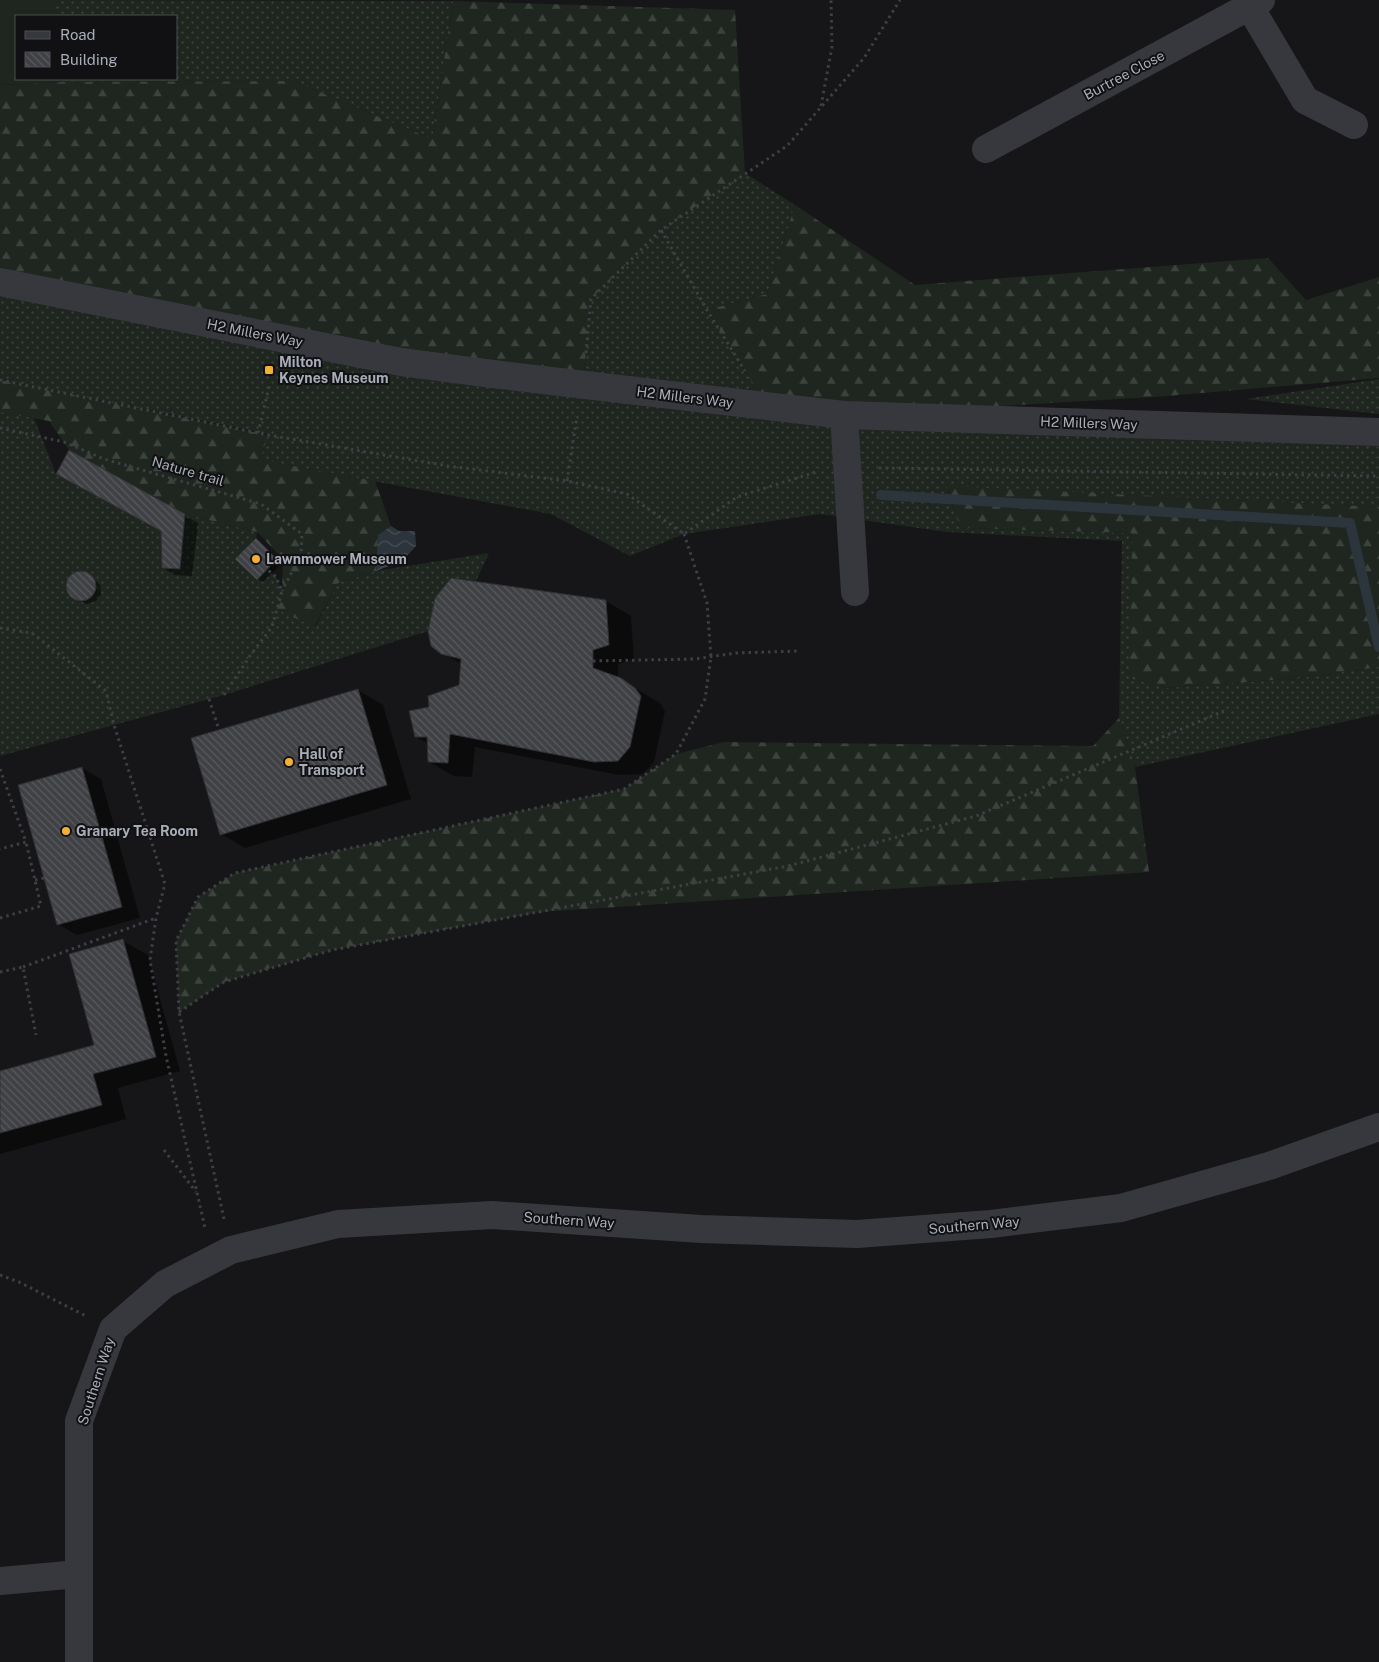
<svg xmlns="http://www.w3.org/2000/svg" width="1379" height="1662" viewBox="0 0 1379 1662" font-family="'Public Sans',sans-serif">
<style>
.grass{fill:url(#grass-dots)}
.forest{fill:url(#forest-firs)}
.park{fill:#1e261f}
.water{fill:url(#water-waves)}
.shadow{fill:#0007}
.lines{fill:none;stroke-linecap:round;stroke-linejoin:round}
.stream{stroke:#2c353c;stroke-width:10}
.building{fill:url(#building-back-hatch);stroke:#303034}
.path{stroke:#3d3f44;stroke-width:3;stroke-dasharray:2.5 4;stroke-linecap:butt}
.minor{stroke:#37383d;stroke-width:28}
.minor-bridge{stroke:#37383d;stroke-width:28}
.poi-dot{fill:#f2b134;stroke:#111113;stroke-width:2}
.labels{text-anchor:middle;stroke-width:4;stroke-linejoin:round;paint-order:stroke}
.street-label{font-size:14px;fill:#a8adb8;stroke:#111113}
.poi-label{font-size:14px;font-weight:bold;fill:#a8adb8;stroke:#111113;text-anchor:start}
</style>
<defs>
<pattern id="grass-dots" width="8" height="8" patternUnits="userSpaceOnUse" patternTransform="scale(1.25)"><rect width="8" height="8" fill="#1e261f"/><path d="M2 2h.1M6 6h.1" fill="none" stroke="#3c433d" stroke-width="1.8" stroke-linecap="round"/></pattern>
<pattern id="forest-firs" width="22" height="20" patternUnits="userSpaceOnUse" patternTransform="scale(1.25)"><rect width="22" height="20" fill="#1e261f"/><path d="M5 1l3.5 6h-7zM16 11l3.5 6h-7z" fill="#3c433d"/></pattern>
<pattern id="water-waves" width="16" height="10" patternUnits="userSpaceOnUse" patternTransform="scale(1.25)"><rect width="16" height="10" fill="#2c353c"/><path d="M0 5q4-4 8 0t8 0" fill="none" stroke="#485056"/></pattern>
<pattern id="building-back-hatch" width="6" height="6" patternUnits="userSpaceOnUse" patternTransform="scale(1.25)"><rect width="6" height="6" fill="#404145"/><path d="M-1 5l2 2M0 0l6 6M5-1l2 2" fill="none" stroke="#595a5e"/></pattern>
</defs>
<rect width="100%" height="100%" fill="#161618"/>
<!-- grass -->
<g class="grass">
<path d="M 54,0 L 453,1 L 432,139 L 293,81 L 63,82 L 63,79 L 176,79 L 176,16 L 56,16 Z"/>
<path d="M 745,173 L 795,205 L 767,294 L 707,310 L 767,406 L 1379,432 L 1379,507 L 947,487 L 960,528 L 1132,533 L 1131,678 L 1165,688 L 1300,678 L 1379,667 L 1379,714 L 1135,767 L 1119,718 L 1122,541 L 947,532 L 820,514 L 684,534 L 630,556 L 551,514 L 260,460 L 268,434 L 0,380 L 0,282 L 584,372 L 591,299 L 661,230 Z"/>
<path d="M 1379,379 L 1379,414 L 1246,399 Z"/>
<path d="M 0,411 L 34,418 L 56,474 L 161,531 L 162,568 L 180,569 L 185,514 L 257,532 L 256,538 L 236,560 L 257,580 L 268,570 L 276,577 L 282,591 L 315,627 L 338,583 L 376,571 L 489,553 L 476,581 L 451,578 L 435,598 L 428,631 L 224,695 L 0,756 Z"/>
</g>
<!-- forest -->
<g class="forest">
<path d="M 453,1 L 735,10 L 745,173 L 661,230 L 591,299 L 584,372 L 493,374 L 0,282 L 0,85 L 63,82 L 293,81 L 432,139 Z"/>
<path d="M 795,205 L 915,285 L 1268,258 L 1306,300 L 1379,277 L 1379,378 L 1155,397 L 844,415 L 767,406 L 707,310 L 767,294 Z"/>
<path d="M 0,380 L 268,435 L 260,460 L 375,481 L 391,526 L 378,535 L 376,571 L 338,583 L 314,627 L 276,609 L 282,591 L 283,559 L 257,532 L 185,514 L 69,450 L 49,421 L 0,412 Z"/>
<path d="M 947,486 L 1379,507 L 1379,667 L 1300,678 L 1165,688 L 1130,678 L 1132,533 L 960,528 Z"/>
<path d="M 1119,718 L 1135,767 L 1149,872 L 540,912 L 332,950 L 224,982 L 179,1012 L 176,941 L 198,897 L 235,873 L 624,789 L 676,754 L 724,742 L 1093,746 Z"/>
</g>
<!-- park -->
<path class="park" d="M 0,0 L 55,0 L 57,16 L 16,16 L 16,79 L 63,79 L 63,82 L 0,85 Z"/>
<!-- water -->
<path class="water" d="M 391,526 L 399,531 L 415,531 L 416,546 L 402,561 L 376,571 L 378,535 Z"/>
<!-- shadow -->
<g class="shadow">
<path d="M 70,452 L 198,523 L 192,576 L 175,575 L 163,568 L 162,531 Z"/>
<path d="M 256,540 L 262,543 L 282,563 L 263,582 L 258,579 Z"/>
<path d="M 79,573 L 94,579 L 100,585 L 101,594 L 96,601 L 87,604 L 79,601 L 69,594 L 67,585 L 68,581 L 75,574 Z"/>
<path d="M 606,601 L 631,616 L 634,659 L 618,664 L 618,678 L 660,703 L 665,711 L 654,762 L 643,774 L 619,775 L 475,747 L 472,777 L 454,776 L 429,762 L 429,744 L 416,737 L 431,708 L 460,686 L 462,664 L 442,653 Z"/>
<path d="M 358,690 L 383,705 L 411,799 L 245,848 L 221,834 Z"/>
<path d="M 82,768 L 101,779 L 140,918 L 77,935 L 58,924 Z"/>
<path d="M 123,941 L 148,955 L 180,1071 L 118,1088 L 126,1119 L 0,1154 L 0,1072 L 96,1046 Z"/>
</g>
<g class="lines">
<!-- stream -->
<path class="stream" d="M 881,495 L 1350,523 L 1379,647"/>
</g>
<!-- building -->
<g class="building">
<path d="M 69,450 L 185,514 L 180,569 L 162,568 L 161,531 L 56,474 Z"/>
<path d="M 256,538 L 277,559 L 257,580 L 235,559 Z"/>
<circle cx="81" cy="586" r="15"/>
<path d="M 451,578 L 606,600 L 609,645 L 593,650 L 593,668 L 621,678 L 635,688 L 641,696 L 630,747 L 618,761 L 594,762 L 450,734 L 448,763 L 428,762 L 427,737 L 415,737 L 409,711 L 429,707 L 428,696 L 459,685 L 461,659 L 441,654 L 431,646 L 428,631 L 435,598 Z"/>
<path d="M 358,689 L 387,785 L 220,835 L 191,738 Z"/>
<path d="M 82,767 L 122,907 L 57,925 L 18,785 Z"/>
<path d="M 123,939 L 156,1057 L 93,1074 L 102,1105 L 0,1133 L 0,1071 L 94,1045 L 69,954 Z"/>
</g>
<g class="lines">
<!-- path -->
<g class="path">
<path d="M 821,106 L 832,47 L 831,0"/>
<path d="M 661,230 L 707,310 L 745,371"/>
<path d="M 586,353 L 591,299 L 661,230 L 787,146 L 864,58 L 900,0"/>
<path d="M 0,380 L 268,435 L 448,466 L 567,481 L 627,494 L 684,534 L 737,497 L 816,472"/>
<path d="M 0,428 L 64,442 L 104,459 L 261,504 L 302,534 L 301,554 L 282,591"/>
<path d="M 258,433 L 270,383"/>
<path d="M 879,468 L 1379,476"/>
<path d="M 567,481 L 577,416"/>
<path d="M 0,628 L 32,633 L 106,691 L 114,725 L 165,884 L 156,918 L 150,960 L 166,1056 L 205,1228"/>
<path d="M 593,661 L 695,659 L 736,653 L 800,651"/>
<path d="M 224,695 L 252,653 L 272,627 L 282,591 L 276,577 L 268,570"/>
<path d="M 209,699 L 219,730"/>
<path d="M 0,769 L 26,842 L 0,849"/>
<path d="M 35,880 L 44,878"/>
<path d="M 0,918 L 41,906 L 26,842"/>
<path d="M 23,967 L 156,918"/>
<path d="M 0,972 L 23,967 L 36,1035"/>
<path d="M 179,1012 L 224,982 L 332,950 L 788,866 L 976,816 L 1224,711"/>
<path d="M 164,1150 L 196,1192"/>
<path d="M 224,1219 L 179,1012 L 176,941 L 198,897 L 235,873 L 624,789 L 676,754 L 705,699 L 711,657 L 707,603 L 684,534"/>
<path d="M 0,1275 L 19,1282 L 86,1316"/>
</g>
<!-- minor -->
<g class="minor">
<path d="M 1250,7 L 1305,100 L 1354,125"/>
<path d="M 986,149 L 1261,0"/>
<path d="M 0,282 L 401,362 L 493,374"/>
<path d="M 628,390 L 844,415 L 1379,432"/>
<path d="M 844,415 L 855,592"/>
<path d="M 0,1581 L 79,1574"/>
<path d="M 79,1662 L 79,1421 L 113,1329 L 165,1284 L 231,1250 L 338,1224 L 492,1215 L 701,1229 L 857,1234 L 991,1224 L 1121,1208 L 1269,1166 L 1379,1127"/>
</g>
<!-- minor-bridge -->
<path class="minor-bridge" d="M 493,374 L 628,390"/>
</g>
<!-- markers -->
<g class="poi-dot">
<rect x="264" y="365" width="10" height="10" rx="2.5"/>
<circle cx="256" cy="559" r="5"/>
<circle cx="289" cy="762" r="5"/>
<circle cx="66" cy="831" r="5"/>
</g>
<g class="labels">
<!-- street labels -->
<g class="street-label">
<text transform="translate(1124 75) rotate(-28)" y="5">Burtree Close</text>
<text transform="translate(255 333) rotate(11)" y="5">H2 Millers Way</text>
<text transform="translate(685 397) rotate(7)" y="5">H2 Millers Way</text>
<text transform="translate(1089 423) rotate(2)" y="5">H2 Millers Way</text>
<text transform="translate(188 471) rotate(16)" y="5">Nature trail</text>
<text transform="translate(569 1220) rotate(4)" y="5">Southern Way</text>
<text transform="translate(974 1225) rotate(-5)" y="5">Southern Way</text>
<text transform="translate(96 1381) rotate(-72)" y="5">Southern Way</text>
</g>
<!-- poi labels -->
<g class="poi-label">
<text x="279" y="367">Milton<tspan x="279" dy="16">Keynes Museum</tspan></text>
<text x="266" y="564">Lawnmower Museum</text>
<text x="299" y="759">Hall of<tspan x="299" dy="16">Transport</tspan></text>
<text x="76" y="836">Granary Tea Room</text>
</g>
</g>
<!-- legend -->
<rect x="15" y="15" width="162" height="65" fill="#111113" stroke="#4d4f55"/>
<rect x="25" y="31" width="25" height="8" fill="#37383d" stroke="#4d4f55"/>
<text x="60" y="40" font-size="15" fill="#a8adb8">Road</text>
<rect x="25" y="52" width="25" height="15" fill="url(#building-back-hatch)" stroke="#4d4f55"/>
<text x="60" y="65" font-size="15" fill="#a8adb8">Building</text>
</svg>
